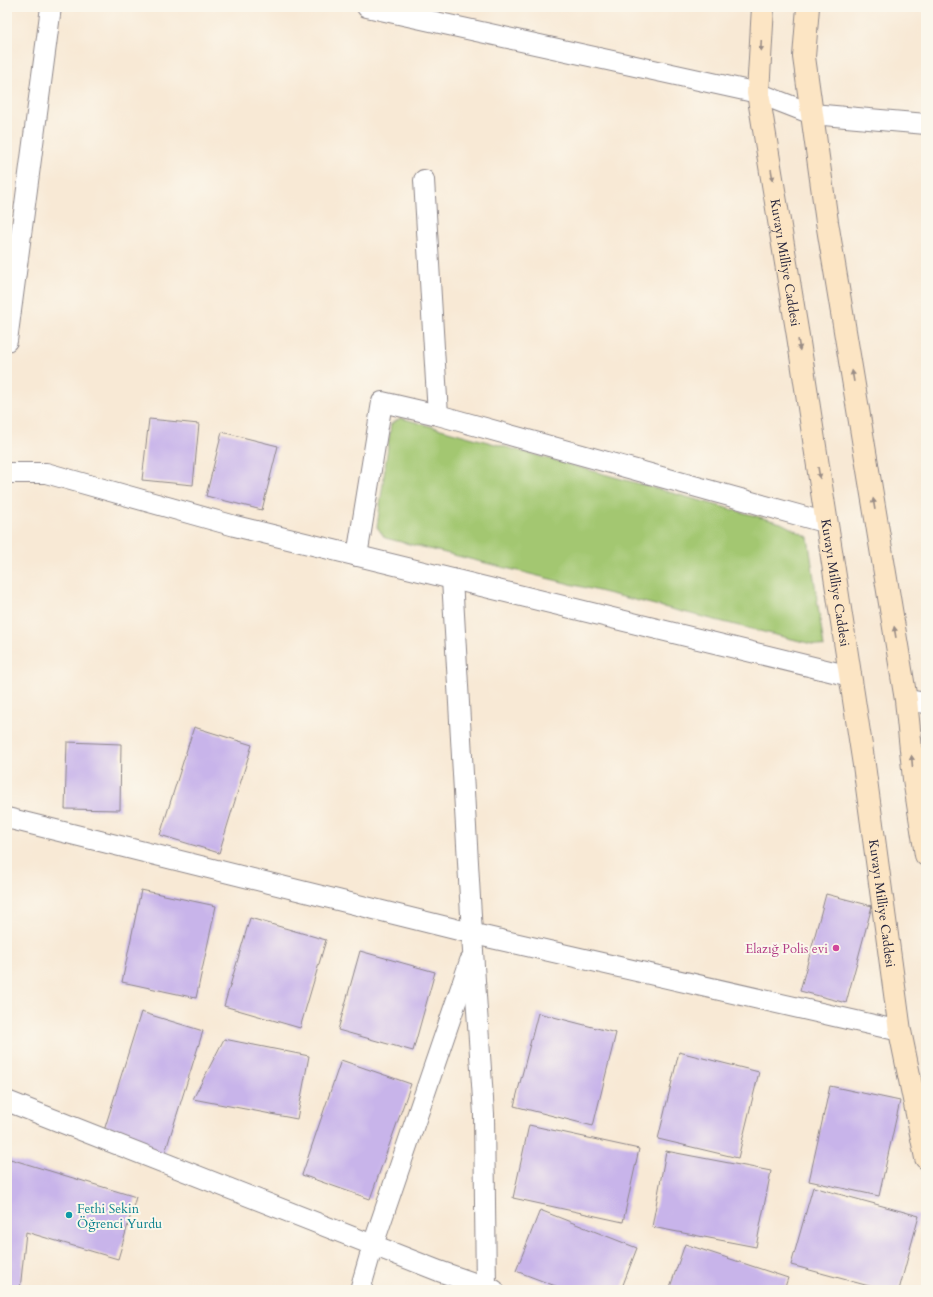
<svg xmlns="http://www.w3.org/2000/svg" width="933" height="1297" viewBox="0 0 933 1297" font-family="Cardo,serif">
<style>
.green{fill:#a3c771;stroke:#627456}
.building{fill:#c8b4ea}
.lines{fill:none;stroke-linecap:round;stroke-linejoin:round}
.minor-casing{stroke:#8d8688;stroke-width:22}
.secondary-casing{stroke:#8d8688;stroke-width:24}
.minor{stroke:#fff;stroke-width:20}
.secondary{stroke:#fce5c4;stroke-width:22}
.oneway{fill:#9a8d86}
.hotel-dot{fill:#d1479c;stroke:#fbf7ec;stroke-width:1.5}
.culture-dot{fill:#0f9aa8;stroke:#fbf7ec;stroke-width:1.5}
.labels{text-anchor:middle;stroke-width:4;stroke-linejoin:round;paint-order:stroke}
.street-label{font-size:13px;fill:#22223b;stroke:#fbf7ec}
.hotel-label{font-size:13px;fill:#b23c85;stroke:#fbf7ec;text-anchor:end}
.culture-label{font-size:13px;fill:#0d838f;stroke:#fbf7ec;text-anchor:start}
</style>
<rect width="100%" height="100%" fill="#fbf7ec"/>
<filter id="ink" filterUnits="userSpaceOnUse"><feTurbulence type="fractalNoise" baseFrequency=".025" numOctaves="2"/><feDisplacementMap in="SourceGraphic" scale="8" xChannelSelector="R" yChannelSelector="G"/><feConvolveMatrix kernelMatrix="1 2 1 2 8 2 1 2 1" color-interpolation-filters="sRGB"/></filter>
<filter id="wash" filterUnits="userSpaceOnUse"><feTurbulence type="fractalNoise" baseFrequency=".012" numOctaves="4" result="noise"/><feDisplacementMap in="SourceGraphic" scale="16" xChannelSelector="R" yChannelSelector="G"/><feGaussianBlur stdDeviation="0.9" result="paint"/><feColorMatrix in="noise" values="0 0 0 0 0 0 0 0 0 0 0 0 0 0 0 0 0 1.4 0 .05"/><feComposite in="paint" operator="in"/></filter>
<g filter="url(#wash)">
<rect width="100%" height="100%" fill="#f8e9d5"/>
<!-- green -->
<path class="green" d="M 401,418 L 781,523 L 808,537 L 824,647 L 385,538 L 377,527 L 391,424 Z"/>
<g id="blocks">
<!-- building -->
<g class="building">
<path d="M 149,419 L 199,424 L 193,485 L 142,480 Z"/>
<path d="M 222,432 L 278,446 L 262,510 L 206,496 Z"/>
<path d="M 194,727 L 252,745 L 219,853 L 160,835 Z"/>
<path d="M 67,742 L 121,744 L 120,810 L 65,809 Z"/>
<path d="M 141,890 L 216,906 L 196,998 L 122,982 Z"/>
<path d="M 826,894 L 872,906 L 846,1003 L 800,991 Z"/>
<path d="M 250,918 L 326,940 L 300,1028 L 224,1006 Z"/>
<path d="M 360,951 L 435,972 L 413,1051 L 338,1030 Z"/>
<path d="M 141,1012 L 203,1031 L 164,1156 L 102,1137 Z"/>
<path d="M 538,1013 L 616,1033 L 593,1126 L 514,1106 Z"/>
<path d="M 224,1039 L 309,1056 L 297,1119 L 193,1099 Z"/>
<path d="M 679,1052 L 759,1072 L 738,1158 L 658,1139 Z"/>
<path d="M 341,1060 L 411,1084 L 370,1199 L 302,1175 Z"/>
<path d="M 830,1086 L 900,1101 L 879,1196 L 809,1181 Z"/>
<path d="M 529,1125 L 639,1149 L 623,1222 L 513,1198 Z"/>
<path d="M 666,1151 L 771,1171 L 756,1247 L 652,1227 Z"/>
<path d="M 7,1158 L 136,1197 L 118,1259 L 26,1232 L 20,1290 L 7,1290 Z"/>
<path d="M 813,1187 L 919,1216 L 899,1290 L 884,1290 L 791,1265 Z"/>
<path d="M 540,1210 L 637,1248 L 621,1290 L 566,1290 L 516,1271 Z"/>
<path d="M 685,1244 L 788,1278 L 784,1290 L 669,1290 Z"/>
</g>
</g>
</g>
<g filter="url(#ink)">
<use href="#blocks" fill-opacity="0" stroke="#8d8688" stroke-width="1"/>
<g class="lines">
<defs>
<g id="minor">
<path d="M 367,7 L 758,93 L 812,114 L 926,124"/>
<path d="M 424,180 L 438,415"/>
<path d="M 7,341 L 51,7"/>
<path d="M 7,473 L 46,473 L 235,526 L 850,676"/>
<path d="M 357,556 L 382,402 L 438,415 L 827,523"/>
<path d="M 452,579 L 473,951 L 484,1114 L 486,1290"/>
<path d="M 906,700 L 926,703"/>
<path d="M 7,818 L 483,936 L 900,1031"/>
<path d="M 7,1101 L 439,1271 L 494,1290"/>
<path d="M 360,1290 L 373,1245 L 470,961"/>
</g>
<g id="secondary">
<path id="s1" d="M 763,7 L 758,93 L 798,336 L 864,765 L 900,1031 L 926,1158"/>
<path d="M 808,7 L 804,57 L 827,222 L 906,700 L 914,779 L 926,855"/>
</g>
</defs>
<!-- minor casing -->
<use href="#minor" class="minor-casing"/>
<!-- secondary casing -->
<use href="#secondary" class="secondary-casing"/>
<!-- minor -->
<use href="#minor" class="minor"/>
<!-- secondary -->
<use href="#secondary" class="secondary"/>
</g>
<!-- one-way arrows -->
<defs><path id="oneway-solid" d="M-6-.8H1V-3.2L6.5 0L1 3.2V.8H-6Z"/></defs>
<g class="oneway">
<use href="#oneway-solid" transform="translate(761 46) rotate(93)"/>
<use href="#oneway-solid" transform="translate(772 175) rotate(81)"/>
<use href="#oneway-solid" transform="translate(799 345) rotate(81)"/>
<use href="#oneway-solid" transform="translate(853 376) rotate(-99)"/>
<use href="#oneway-solid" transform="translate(819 473) rotate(81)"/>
<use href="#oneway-solid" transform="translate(874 504) rotate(-99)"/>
<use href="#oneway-solid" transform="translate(895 632) rotate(-99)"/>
<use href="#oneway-solid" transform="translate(912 761) rotate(-95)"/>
</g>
</g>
<!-- markers -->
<circle class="hotel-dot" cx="836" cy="948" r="4"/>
<circle class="culture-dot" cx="69" cy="1215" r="4"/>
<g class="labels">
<!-- street labels -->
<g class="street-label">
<text dy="5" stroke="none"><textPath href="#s1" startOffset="258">Kuvayı Milliye Caddesi</textPath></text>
<text dy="5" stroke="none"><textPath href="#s1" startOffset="582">Kuvayı Milliye Caddesi</textPath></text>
<text dy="5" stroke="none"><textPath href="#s1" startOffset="906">Kuvayı Milliye Caddesi</textPath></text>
</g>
<!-- hotel labels -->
<g class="hotel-label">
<text x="828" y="953">Elazığ Polis evi</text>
</g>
<!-- culture labels -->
<g class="culture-label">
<text x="77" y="1213">Fethi Sekin<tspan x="77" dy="15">Öğrenci Yurdu</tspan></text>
</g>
</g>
<!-- margin -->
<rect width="933" height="1297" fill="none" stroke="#fbf7ec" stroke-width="24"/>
</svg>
